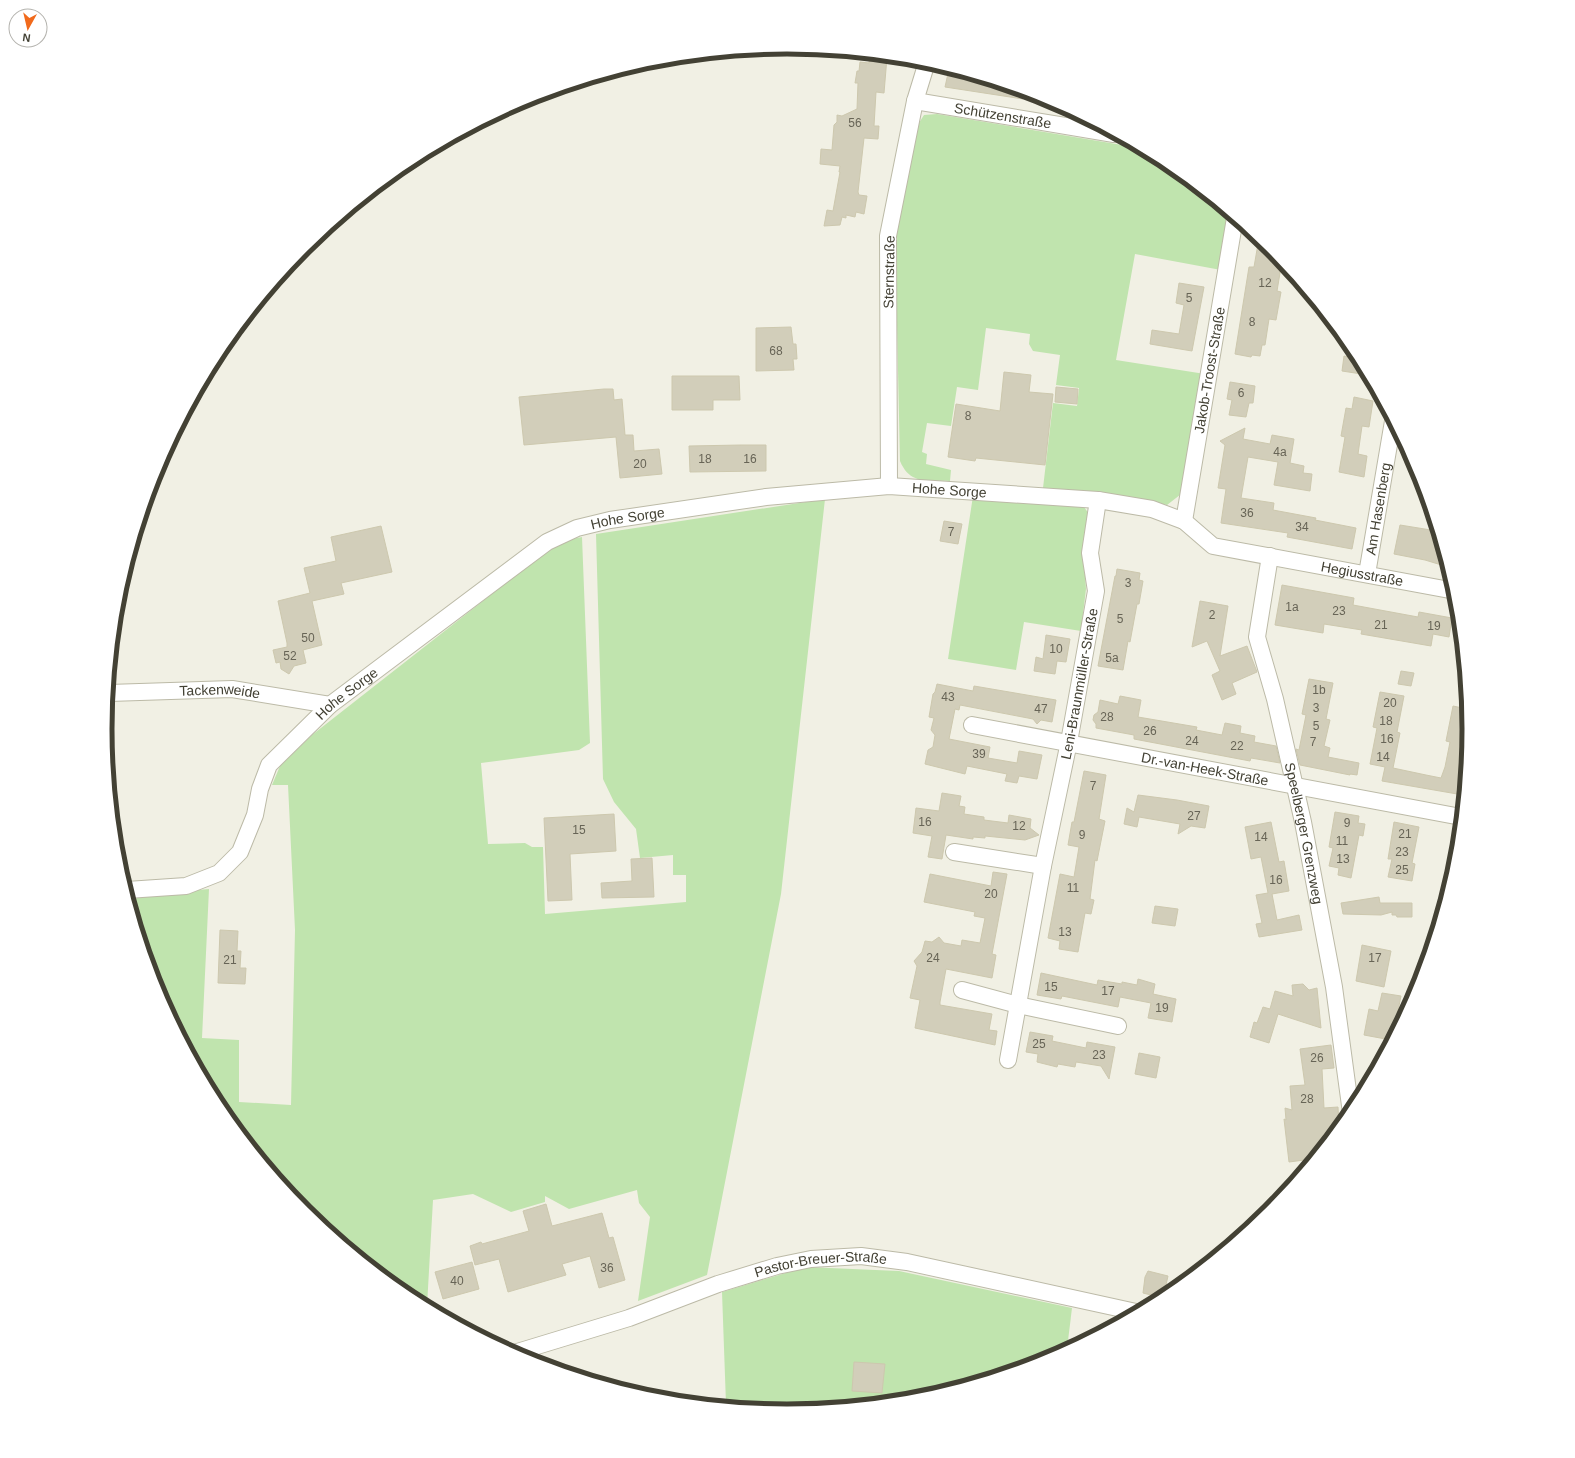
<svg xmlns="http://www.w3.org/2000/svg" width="1575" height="1458" viewBox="0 0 1575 1458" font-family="Arial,sans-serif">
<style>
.green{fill:#c0e4ae}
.building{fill:#d2ceba;stroke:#cdc8ae}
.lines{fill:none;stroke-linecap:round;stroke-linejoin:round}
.minor-casing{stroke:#bcbaa7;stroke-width:18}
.minor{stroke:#fff;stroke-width:16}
.labels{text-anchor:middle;stroke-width:3;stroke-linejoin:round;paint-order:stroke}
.number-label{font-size:12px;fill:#676456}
.street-label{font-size:14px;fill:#434134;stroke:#fff}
.rim{fill:none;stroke:#434134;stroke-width:5}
</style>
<rect width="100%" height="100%" fill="#f1f0e4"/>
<!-- green -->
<g class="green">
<path d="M 937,114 L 1140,148 L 1167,162 L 1230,214 L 1221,270 L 1135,254 L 1116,360 L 1205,374 L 1185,491 L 1167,505 L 1133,497 L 1043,488 L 1053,403 L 1077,406 L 1079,388 L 1056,385 L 1060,355 L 1033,351 L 1029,344 L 1030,334 L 986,328 L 978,390 L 957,387 L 951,426 L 927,423 L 922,452 L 927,454 L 926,464 L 951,470 L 950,481 C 927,480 910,485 900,461 L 895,234 L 917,126 L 924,115 Z"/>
<path d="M 973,496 L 1084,507 L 1089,514 L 1084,563 L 1086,589 L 1081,631 L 1024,622 L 1016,670 L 948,659 Z"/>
<path d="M 825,499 L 781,894 L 707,1275 L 638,1301 L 650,1217 L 639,1203 L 637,1190 L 569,1209 L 545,1196 L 545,1202 L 511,1212 L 473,1194 L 433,1200 L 427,1306 L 408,1296 L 305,1211 L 220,1108 L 157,990 L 129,896 L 209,889 L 202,1038 L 239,1040 L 239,1102 L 291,1105 L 295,930 L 288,785 L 272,785 L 280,766 L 312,735 L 539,557 L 567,540 L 582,537 L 590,743 L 579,750 L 481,763 L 488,844 L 525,843 L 532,847 L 543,847 L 545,914 L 686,902 L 686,875 L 673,875 L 673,855 L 640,858 L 636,829 L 614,802 L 603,779 L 596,534 Z"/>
<path d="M 806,1267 L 899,1271 L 1072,1308 L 1067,1349 L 1048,1359 L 920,1398 L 817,1408 L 726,1404 L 722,1292 Z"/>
</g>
<!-- building -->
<g class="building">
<path d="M 870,55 L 887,57 L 884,93 L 876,92 L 874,126 L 879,126 L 878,139 L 864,138 L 858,192 L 859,195 L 867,196 L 864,214 L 856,212 L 855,217 L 846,215 L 846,218 L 842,217 L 840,225 L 824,226 L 827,210 L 833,211 L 840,172 L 839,172 L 840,166 L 820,164 L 821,149 L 832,150 L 834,125 L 837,122 L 837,115 L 842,116 L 857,109 L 858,83 L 855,83 L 857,71 L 859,71 L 860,62 L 869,63 Z"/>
<path d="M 949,69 L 1025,92 L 1023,99 L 945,87 Z"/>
<path d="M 1259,238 L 1270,247 L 1282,261 L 1277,291 L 1281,292 L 1276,320 L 1269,319 L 1265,345 L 1262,345 L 1260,356 L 1252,355 L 1251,357 L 1235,354 L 1249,267 L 1254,267 Z"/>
<path d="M 1179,283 L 1204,287 L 1192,351 L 1150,344 L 1152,330 L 1179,334 L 1184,305 L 1176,303 Z"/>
<path d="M 791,327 L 793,344 L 796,344 L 797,359 L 793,359 L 794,370 L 756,371 L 756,328 Z"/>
<path d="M 1344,356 L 1359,359 L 1368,375 L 1342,371 Z"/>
<path d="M 1004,372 L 1031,375 L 1029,392 L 1053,394 L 1045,465 L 976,458 L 975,461 L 948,457 L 956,404 L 1000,411 Z"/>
<path d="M 672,376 L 739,376 L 740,400 L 713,400 L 713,410 L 672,410 Z"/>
<path d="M 1230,382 L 1255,386 L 1253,403 L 1249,403 L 1246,417 L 1229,415 L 1232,400 L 1227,399 Z"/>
<path d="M 1056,387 L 1078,389 L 1077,404 L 1055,402 Z"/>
<path d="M 604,389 L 613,389 L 614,400 L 622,399 L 625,435 L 633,435 L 634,451 L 659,449 L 662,474 L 620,478 L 616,437 L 524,445 L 519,397 Z"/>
<path d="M 1354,397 L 1373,401 L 1369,427 L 1362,426 L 1358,454 L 1367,456 L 1364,477 L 1339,472 L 1345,437 L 1341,436 L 1346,408 L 1352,409 Z"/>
<path d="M 1245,428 L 1243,439 L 1270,444 L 1272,435 L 1294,439 L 1290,463 L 1304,466 L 1303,473 L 1312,474 L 1310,491 L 1274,485 L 1278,462 L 1248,457 L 1241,498 L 1274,503 L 1273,510 L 1316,518 L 1315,520 L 1356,528 L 1352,549 L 1287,537 L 1288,533 L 1221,523 L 1226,489 L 1218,488 L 1225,445 L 1220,441 Z"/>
<path d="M 741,445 L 766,445 L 766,471 L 690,472 L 689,446 Z"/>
<path d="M 944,521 L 962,524 L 958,544 L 940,541 Z"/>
<path d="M 1400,525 L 1437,531 L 1448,567 L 1425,560 L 1394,554 Z"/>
<path d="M 381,526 L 392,572 L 341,583 L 344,594 L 312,601 L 322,645 L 303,650 L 306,663 L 294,666 L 289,674 L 281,669 L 280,662 L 276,663 L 273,650 L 287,647 L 287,643 L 278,601 L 310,593 L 304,568 L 336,561 L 331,537 Z"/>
<path d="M 1117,569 L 1140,573 L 1139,580 L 1143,581 L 1139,604 L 1137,604 L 1130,642 L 1128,641 L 1123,670 L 1098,666 L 1115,576 L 1116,576 Z"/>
<path d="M 1282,585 L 1354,598 L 1353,605 L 1418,617 L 1419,612 L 1452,618 L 1449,637 L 1433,634 L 1431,646 L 1361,634 L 1362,630 L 1324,624 L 1323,633 L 1275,625 Z"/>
<path d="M 1200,601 L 1228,606 L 1220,656 L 1247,646 L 1257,672 L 1232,683 L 1236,694 L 1222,700 L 1212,675 L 1220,671 L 1207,641 L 1192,647 Z"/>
<path d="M 1046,635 L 1070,639 L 1066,662 L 1057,661 L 1055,674 L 1034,671 L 1036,657 L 1043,659 Z"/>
<path d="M 1401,671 L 1414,673 L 1411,686 L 1398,684 Z"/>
<path d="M 1309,679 L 1333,683 L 1326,719 L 1330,720 L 1324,746 L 1330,748 L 1328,757 L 1359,763 L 1357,775 L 1350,774 L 1350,775 L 1300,765 L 1296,749 L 1299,750 L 1306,715 L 1302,714 Z"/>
<path d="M 937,684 L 973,691 L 974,686 L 1056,700 L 1052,722 L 1041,720 L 1037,724 L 1033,719 L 960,705 L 959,710 L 955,709 L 949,739 L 990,747 L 988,758 L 1017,763 L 1019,751 L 1042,755 L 1037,779 L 1019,776 L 1017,783 L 1005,781 L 1007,774 L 967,766 L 965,774 L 925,764 L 928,750 L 933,747 L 935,735 L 931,730 L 934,718 L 929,717 L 933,694 L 935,692 Z"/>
<path d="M 1380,692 L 1404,696 L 1397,732 L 1400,733 L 1393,768 L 1426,775 L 1441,778 L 1445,767 L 1450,742 L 1446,741 L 1453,706 L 1467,709 L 1470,729 L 1463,795 L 1382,781 L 1385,767 L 1370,764 L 1377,728 L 1373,727 Z"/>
<path d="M 1120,696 L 1141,700 L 1138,717 L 1197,727 L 1196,730 L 1222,735 L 1225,723 L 1241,726 L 1240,733 L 1255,736 L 1254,742 L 1276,746 L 1280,763 L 1251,758 L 1250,761 L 1134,739 L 1134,735 L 1096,728 L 1096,724 L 1093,720 L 1094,715 L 1098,712 L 1100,700 L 1118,704 Z"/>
<path d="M 1084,771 L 1106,775 L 1099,819 L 1105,821 L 1097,861 L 1095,860 L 1090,899 L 1094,900 L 1091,914 L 1085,913 L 1078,952 L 1059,949 L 1060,941 L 1048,938 L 1060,874 L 1074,877 L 1079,847 L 1068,845 L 1072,822 L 1074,822 Z"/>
<path d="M 942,793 L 961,796 L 959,806 L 965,807 L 964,814 L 984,817 L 984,820 L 1008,823 L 1009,815 L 1031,819 L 1030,828 L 1039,835 L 1025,840 L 985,836 L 985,838 L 973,837 L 973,839 L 946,835 L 942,859 L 928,857 L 932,836 L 913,833 L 916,808 L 939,811 Z"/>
<path d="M 1138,795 L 1177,800 L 1209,806 L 1205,828 L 1191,826 L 1178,834 L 1180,824 L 1139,817 L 1137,827 L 1124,824 L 1127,808 L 1134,812 Z"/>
<path d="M 1335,812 L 1359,816 L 1358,823 L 1365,824 L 1363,836 L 1359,835 L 1351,878 L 1338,875 L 1339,868 L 1329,866 L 1333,848 L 1329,847 Z"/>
<path d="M 614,814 L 616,851 L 570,854 L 572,900 L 548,901 L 544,818 Z"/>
<path d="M 1271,822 L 1279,862 L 1284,861 L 1289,891 L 1272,894 L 1277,920 L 1299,915 L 1302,930 L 1259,937 L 1256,924 L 1262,923 L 1256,895 L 1268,893 L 1261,857 L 1251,859 L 1245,827 Z"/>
<path d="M 1394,822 L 1419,827 L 1412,863 L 1415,864 L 1412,881 L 1388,877 L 1392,859 L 1388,859 Z"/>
<path d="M 652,858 L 654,897 L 602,898 L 601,883 L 632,881 L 631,859 Z"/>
<path d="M 993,872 L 1007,874 L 992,954 L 996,955 L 992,978 L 946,969 L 940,1002 L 940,1005 L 992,1014 L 989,1030 L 997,1031 L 995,1045 L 915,1028 L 920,1000 L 910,998 L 917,966 L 914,961 L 922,952 L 925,941 L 932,942 L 939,937 L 944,943 L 961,946 L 962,940 L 980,943 L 985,918 L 974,916 L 975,912 L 924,902 L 930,874 L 991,886 Z"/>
<path d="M 1379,897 L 1380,903 L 1412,903 L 1412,917 L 1397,917 L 1396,915 L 1392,915 L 1392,912 L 1381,915 L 1343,914 L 1341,903 Z"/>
<path d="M 1155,906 L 1178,909 L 1175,926 L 1152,923 Z"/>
<path d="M 220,930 L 238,931 L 237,951 L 241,951 L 240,968 L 246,968 L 245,984 L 218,983 Z"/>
<path d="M 1362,945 L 1391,951 L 1384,987 L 1356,981 Z"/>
<path d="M 1041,973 L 1097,985 L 1098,980 L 1122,984 L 1122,982 L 1137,985 L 1138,979 L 1155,984 L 1153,994 L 1176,999 L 1172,1022 L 1148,1018 L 1151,1003 L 1120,997 L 1118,1007 L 1062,996 L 1061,999 L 1037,995 Z"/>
<path d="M 1303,984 L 1309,990 L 1317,988 L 1321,1028 L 1278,1014 L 1269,1043 L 1250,1037 L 1254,1022 L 1257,1023 L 1263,1007 L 1270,1009 L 1275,991 L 1293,996 L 1292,985 Z"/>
<path d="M 1382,993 L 1401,996 L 1393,1035 L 1391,1040 L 1364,1035 L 1369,1009 L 1378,1011 Z"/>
<path d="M 1030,1032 L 1053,1036 L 1052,1041 L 1086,1048 L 1087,1042 L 1115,1047 L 1109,1079 L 1101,1066 L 1076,1062 L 1075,1067 L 1058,1064 L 1057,1067 L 1037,1062 L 1038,1054 L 1026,1052 Z"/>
<path d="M 1331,1045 L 1334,1068 L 1322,1069 L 1324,1108 L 1338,1107 L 1339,1127 L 1312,1159 L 1289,1162 L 1284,1119 L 1286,1120 L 1285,1108 L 1292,1110 L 1290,1086 L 1305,1085 L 1300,1049 Z"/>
<path d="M 1139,1053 L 1160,1057 L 1156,1078 L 1135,1074 Z"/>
<path d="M 546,1204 L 552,1226 L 602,1213 L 609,1238 L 613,1237 L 625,1280 L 599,1288 L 590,1256 L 562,1264 L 566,1275 L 508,1292 L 499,1259 L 475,1265 L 470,1246 L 481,1242 L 482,1244 L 529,1231 L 523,1211 Z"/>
<path d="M 472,1262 L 479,1289 L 443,1299 L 435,1272 Z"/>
<path d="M 1148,1271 L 1168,1276 L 1163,1298 L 1143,1293 L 1145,1277 Z"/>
<path d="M 854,1362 L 885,1364 L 882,1393 L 852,1391 Z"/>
</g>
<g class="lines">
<defs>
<g id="minor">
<path id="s1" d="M 915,101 L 1114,134"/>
<path d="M 889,486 L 888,236 L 915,101 L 927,62"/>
<path id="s2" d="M 1184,521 L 1235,218"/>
<path id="s3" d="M 1270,556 L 1257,637 L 1275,699 L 1303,822 L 1334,987 L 1351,1113"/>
<path id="s4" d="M 1367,574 L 1393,421"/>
<path id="s5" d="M 109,693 L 232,689 L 330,705"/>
<path id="s6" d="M 972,725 L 1461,817"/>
<path d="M 954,852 L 1043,866"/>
<path id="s7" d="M 127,890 L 186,886 L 219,873 L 240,852 L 255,815 L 260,789 L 269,765 L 330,705 L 547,542 L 577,528 L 610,520 L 766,497 L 889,486 L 1098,500 L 1152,509 L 1184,521 L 1213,546 L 1455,591"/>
<path d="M 962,990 L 1018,1005 L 1118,1026"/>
<path id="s8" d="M 1008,1060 L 1043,866 L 1069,742 L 1096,591 L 1090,553 L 1098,500"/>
<path id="s9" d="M 514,1353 L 629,1318 L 718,1284 L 777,1266 L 811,1259 L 861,1256 L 907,1262 L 1136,1312"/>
</g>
</defs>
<!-- minor casing -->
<use href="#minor" class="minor-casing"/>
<!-- minor -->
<use href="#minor" class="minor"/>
</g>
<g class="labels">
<!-- number labels -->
<g class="number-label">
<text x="855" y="127">56</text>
<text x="1265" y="287">12</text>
<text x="1189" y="302">5</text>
<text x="1252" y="326">8</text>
<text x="776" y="355">68</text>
<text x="1241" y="397">6</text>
<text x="968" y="420">8</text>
<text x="1280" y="456">4a</text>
<text x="705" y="463">18</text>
<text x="750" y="463">16</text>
<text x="640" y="468">20</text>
<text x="1247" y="517">36</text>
<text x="1302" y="531">34</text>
<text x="951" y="536">7</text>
<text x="1128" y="587">3</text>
<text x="1292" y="611">1a</text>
<text x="1339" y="615">23</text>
<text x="1212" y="619">2</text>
<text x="1120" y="623">5</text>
<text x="1381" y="629">21</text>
<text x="1434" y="630">19</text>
<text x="308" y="642">50</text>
<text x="1056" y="653">10</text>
<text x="290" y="660">52</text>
<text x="1112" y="662">5a</text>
<text x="1319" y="694">1b</text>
<text x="948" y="701">43</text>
<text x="1390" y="707">20</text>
<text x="1316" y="712">3</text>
<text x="1041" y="713">47</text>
<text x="1107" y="721">28</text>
<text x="1386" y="725">18</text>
<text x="1316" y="730">5</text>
<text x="1150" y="735">26</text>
<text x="1387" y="743">16</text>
<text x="1192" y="745">24</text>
<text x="1313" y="746">7</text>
<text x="1237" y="750">22</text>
<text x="979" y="758">39</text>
<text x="1383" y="761">14</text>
<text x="1093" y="790">7</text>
<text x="1194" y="820">27</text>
<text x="925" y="826">16</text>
<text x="1347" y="827">9</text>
<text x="1019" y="830">12</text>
<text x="579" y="834">15</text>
<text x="1405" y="838">21</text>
<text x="1082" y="839">9</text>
<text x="1261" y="841">14</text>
<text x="1342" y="845">11</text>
<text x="1402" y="856">23</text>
<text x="1343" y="863">13</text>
<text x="1402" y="874">25</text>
<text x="1276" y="884">16</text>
<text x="1073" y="892">11</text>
<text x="991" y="898">20</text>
<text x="1065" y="936">13</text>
<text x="933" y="962">24</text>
<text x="1375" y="962">17</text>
<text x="230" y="964">21</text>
<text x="1051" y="991">15</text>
<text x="1108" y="995">17</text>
<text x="1162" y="1012">19</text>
<text x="1039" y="1048">25</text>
<text x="1099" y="1059">23</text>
<text x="1317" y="1062">26</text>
<text x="1307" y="1103">28</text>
<text x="607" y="1272">36</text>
<text x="457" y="1285">40</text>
</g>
<!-- street labels -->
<g class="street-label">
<text dy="5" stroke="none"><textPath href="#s1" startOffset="89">Schützenstraße</textPath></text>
<text transform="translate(889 272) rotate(-89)" y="5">Sternstraße</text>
<text dy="5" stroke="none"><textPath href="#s2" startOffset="153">Jakob-Troost-Straße</textPath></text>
<text dy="5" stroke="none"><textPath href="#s7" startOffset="982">Hohe Sorge</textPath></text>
<text dy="5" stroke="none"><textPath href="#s4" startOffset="66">Am Hasenberg</textPath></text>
<text dy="5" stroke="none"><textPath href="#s7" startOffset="658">Hohe Sorge</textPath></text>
<text dy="5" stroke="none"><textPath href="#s7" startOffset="1410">Hegiusstraße</textPath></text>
<text dy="5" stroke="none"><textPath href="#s8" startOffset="383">Leni-Braunmüller-Straße</textPath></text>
<text dy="5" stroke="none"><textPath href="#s5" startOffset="111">Tackenweide</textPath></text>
<text dy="5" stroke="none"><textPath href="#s7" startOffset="322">Hohe Sorge</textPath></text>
<text dy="5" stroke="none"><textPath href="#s6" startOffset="237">Dr.-van-Heek-Straße</textPath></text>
<text dy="5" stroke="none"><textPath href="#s3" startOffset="284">Speelberger Grenzweg</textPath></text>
<text dy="5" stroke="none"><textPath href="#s9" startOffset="321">Pastor-Breuer-Straße</textPath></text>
</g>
</g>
<!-- crop -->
<path d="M0 0H1575V1458H0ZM112 729a675 675 0 1 1 1350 0a675 675 0 1 1-1350 0Z" fill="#fff" fill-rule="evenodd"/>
<path class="rim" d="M112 729a675 675 0 1 1 1350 0a675 675 0 1 1-1350 0Z"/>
<!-- north arrow -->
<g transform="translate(28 28) rotate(188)"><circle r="19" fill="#ffffff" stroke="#b4b3ae"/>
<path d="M0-3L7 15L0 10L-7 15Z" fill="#f16a1c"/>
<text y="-6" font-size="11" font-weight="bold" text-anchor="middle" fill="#434134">N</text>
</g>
</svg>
